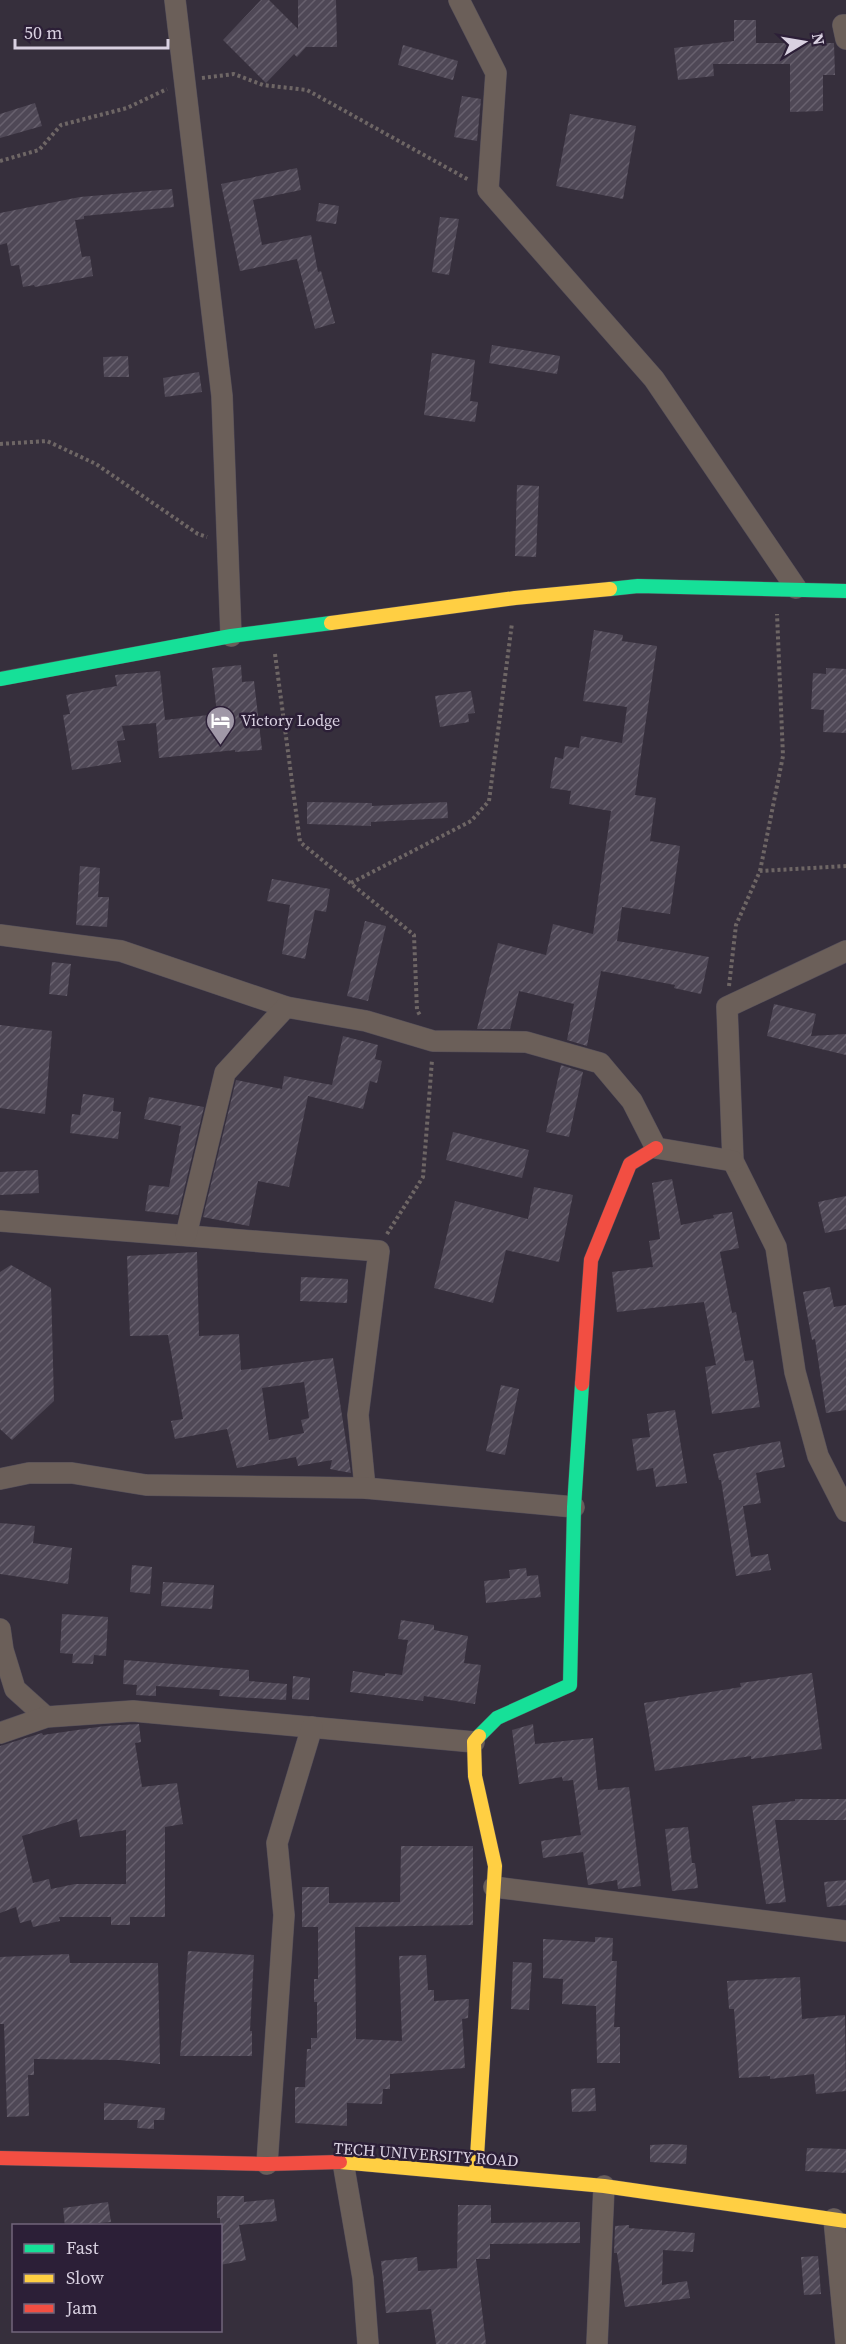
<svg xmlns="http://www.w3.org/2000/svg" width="846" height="2344" viewBox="0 0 846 2344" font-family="'Source Serif 4',serif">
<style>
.building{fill:url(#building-hatch);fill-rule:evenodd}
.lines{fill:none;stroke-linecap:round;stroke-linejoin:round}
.street-casing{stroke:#534d59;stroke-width:22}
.fast-casing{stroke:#534d59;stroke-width:15}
.slow-casing{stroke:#534d59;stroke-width:15}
.jam-casing{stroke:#534d59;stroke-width:15}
.path{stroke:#6e6665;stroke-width:4;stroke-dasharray:3 3;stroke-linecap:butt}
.street{stroke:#6b5f59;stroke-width:21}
.fast{stroke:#16e098;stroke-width:14}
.slow{stroke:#ffcf43;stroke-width:14}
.jam{stroke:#f24e42;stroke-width:14}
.labels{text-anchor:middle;stroke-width:5;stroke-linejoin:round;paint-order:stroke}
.poi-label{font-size:16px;fill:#d9d1e1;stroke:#2c1f37;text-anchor:start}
.street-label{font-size:16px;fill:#d9d1e1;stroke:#2c1f37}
</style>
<defs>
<pattern id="building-hatch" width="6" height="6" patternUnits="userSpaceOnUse" patternTransform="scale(1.5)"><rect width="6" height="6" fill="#4f4856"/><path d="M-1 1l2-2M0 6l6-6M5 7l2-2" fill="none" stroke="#68616e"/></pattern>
</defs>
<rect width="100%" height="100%" fill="#362f3c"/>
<!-- building -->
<g class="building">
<path d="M 261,0 L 269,0 L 298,29 L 298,0 L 336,0 L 337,47 L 306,47 L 297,57 L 294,54 L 266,83 L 223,40 Z"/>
<path d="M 734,20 L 756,20 L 756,43 L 834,43 L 835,75 L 823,75 L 823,111 L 790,112 L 790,64 L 713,64 L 714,76 L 678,80 L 674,48 L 734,41 Z"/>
<path d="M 403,45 L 458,61 L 453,80 L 398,65 Z"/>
<path d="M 462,96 L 481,99 L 477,141 L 454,137 Z"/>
<path d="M 35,103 L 42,126 L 0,138 L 0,114 Z"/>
<path d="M 570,114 L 636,126 L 623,199 L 556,186 Z"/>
<path d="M 297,168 L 301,190 L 253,200 L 262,245 L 311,235 L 318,272 L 321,271 L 335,323 L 315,329 L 297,259 L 240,271 L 221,184 Z"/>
<path d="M 172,189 L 174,207 L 84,216 L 84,219 L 75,220 L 82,257 L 90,256 L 93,276 L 35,287 L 34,285 L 23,287 L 19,265 L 11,266 L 7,243 L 0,245 L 0,213 L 80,197 Z"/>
<path d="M 319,203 L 339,206 L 336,224 L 316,221 Z"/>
<path d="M 440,217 L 459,219 L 449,275 L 432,272 Z"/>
<path d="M 492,345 L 560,356 L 557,374 L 489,363 Z"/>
<path d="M 432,353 L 475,360 L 470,401 L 478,402 L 475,422 L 424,415 Z"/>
<path d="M 128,356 L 129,377 L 104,377 L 103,357 Z"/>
<path d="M 199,372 L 202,392 L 165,397 L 163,378 Z"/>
<path d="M 517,485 L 539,486 L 536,557 L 515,556 Z"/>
<path d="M 594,630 L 623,635 L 622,641 L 657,646 L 635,795 L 656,798 L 650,841 L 680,846 L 670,914 L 622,907 L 617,941 L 709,957 L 701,994 L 674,988 L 675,985 L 601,971 L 587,1046 L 567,1040 L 574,1004 L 519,991 L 510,1029 L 477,1029 L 498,943 L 546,955 L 553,924 L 593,934 L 611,811 L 569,804 L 571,791 L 550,788 L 555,757 L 563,759 L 565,746 L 579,748 L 581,736 L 622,743 L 627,707 L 583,701 Z"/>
<path d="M 241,665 L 242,682 L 254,681 L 262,750 L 235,752 L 235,750 L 159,758 L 156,723 L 122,726 L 125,740 L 117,741 L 121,762 L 72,770 L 63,715 L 70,714 L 66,695 L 117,686 L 115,675 L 160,671 L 165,720 L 217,714 L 212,668 Z"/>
<path d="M 826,668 L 846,669 L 846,733 L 823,732 L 824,710 L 811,709 L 813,673 L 826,674 Z"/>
<path d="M 471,691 L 475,713 L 468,714 L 469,722 L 440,727 L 435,696 Z"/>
<path d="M 307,802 L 372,803 L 372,806 L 447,802 L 448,818 L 371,822 L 371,826 L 307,824 Z"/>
<path d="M 80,866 L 100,868 L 98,897 L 109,897 L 107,927 L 76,925 Z"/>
<path d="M 272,879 L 330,889 L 326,912 L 315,910 L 305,959 L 282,954 L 290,905 L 267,901 Z"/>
<path d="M 365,921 L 386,926 L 368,1001 L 347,996 Z"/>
<path d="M 52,962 L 71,964 L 67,996 L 49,994 Z"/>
<path d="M 774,1004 L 816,1014 L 811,1036 L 846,1034 L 846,1055 L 767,1036 Z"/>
<path d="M 0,1025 L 52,1031 L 45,1114 L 0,1108 Z"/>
<path d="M 343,1036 L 378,1045 L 375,1059 L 382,1061 L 377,1083 L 370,1081 L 363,1109 L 308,1096 L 289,1187 L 258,1181 L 249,1226 L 203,1217 L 236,1080 L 282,1089 L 284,1076 L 332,1085 Z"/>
<path d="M 561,1065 L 583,1072 L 569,1137 L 546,1132 Z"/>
<path d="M 83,1094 L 114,1098 L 113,1111 L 121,1112 L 118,1139 L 70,1133 L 72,1114 L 80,1115 Z"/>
<path d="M 149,1097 L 204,1107 L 178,1215 L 145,1211 L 149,1185 L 169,1187 L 181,1126 L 144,1119 Z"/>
<path d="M 453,1132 L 529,1150 L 522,1178 L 446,1160 Z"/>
<path d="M 38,1170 L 39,1193 L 0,1195 L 0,1172 Z"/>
<path d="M 672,1179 L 681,1225 L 714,1218 L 713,1215 L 732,1212 L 739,1248 L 720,1252 L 732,1313 L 736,1312 L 745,1361 L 753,1360 L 760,1407 L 712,1414 L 705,1367 L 716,1365 L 704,1302 L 617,1312 L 612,1272 L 653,1267 L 649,1241 L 660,1239 L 652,1183 Z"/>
<path d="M 534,1187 L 573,1195 L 559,1262 L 506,1250 L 493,1303 L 434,1288 L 455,1201 L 528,1219 Z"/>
<path d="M 846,1196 L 846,1229 L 825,1233 L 818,1202 Z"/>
<path d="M 197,1252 L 199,1336 L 239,1334 L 241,1370 L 333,1358 L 351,1473 L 330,1469 L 332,1460 L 298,1466 L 296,1457 L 237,1468 L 227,1429 L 175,1439 L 171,1421 L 183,1419 L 168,1335 L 130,1336 L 127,1256 ZM 304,1382 L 309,1418 L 301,1420 L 304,1433 L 269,1440 L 262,1388 Z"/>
<path d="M 11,1265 L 51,1288 L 54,1401 L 12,1440 L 0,1429 L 0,1272 Z"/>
<path d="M 301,1277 L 348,1279 L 347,1303 L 300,1301 Z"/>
<path d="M 830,1287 L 834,1307 L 846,1305 L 846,1410 L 826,1413 L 815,1339 L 812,1340 L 803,1292 Z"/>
<path d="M 501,1385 L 519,1389 L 505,1455 L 486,1451 Z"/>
<path d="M 675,1410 L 687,1483 L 656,1487 L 653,1468 L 637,1471 L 632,1439 L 650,1437 L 647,1414 Z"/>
<path d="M 780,1441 L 785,1467 L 756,1473 L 761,1503 L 743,1506 L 751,1557 L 768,1554 L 771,1570 L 736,1576 L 721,1480 L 719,1480 L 713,1454 Z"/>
<path d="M 0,1523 L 35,1526 L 33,1543 L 72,1548 L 68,1584 L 0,1574 Z"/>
<path d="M 132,1565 L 152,1567 L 150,1594 L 130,1592 Z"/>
<path d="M 526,1568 L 527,1576 L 538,1575 L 541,1597 L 486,1603 L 484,1581 L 510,1578 L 509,1570 Z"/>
<path d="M 163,1582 L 214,1585 L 212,1609 L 161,1606 Z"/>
<path d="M 62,1614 L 108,1617 L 106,1656 L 94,1655 L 93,1664 L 72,1663 L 73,1654 L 60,1653 Z"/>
<path d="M 401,1620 L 434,1625 L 434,1630 L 468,1636 L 464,1663 L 481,1665 L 475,1704 L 424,1696 L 423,1701 L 350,1692 L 353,1671 L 385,1676 L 385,1673 L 402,1675 L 408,1640 L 398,1639 Z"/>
<path d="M 124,1660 L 249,1670 L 249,1681 L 287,1684 L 286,1700 L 219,1696 L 220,1690 L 156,1686 L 156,1696 L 136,1695 L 137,1685 L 123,1684 Z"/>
<path d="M 812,1673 L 822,1749 L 751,1759 L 751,1756 L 655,1771 L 644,1703 L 741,1687 L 740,1683 Z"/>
<path d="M 293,1676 L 310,1678 L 309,1700 L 292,1699 Z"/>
<path d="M 139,1724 L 141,1742 L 135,1743 L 142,1787 L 177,1783 L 183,1824 L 165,1827 L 165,1917 L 130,1917 L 130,1925 L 111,1925 L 111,1917 L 59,1917 L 60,1921 L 33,1927 L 31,1920 L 20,1923 L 16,1907 L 0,1913 L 0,1746 L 42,1733 L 43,1735 L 105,1726 ZM 77,1819 L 80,1837 L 126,1830 L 126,1884 L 75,1884 L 51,1889 L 49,1879 L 33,1883 L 22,1836 Z"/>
<path d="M 533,1724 L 535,1744 L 593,1738 L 598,1790 L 629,1787 L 641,1886 L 618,1889 L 617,1880 L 588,1885 L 583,1852 L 543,1858 L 541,1841 L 581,1835 L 573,1780 L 563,1781 L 562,1777 L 519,1784 L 512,1730 Z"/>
<path d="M 795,1799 L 846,1799 L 846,1820 L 775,1820 L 786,1902 L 766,1904 L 752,1806 L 795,1801 Z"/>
<path d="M 688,1827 L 692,1863 L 695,1863 L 698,1888 L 672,1891 L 665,1829 Z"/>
<path d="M 401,1846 L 473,1846 L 473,1925 L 355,1927 L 356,2039 L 402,2041 L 399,1956 L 426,1955 L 428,1990 L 434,1990 L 434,2001 L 469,1999 L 468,2018 L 462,2019 L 465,2068 L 390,2074 L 390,2089 L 383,2089 L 382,2104 L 347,2103 L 347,2126 L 295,2123 L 295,2087 L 305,2087 L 307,2049 L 311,2049 L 311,2038 L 317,2038 L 317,2002 L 314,2002 L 314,1979 L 318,1979 L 318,1927 L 302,1927 L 302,1887 L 329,1887 L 329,1903 L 400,1902 Z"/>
<path d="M 846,1880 L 846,1905 L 827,1907 L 824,1882 Z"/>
<path d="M 595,1937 L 613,1938 L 612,1961 L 617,1961 L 614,2027 L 620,2027 L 620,2063 L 597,2063 L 596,2006 L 562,2004 L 563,1979 L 543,1978 L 543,1939 L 595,1942 Z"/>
<path d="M 188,1951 L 254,1955 L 250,2031 L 252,2031 L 252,2056 L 180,2056 Z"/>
<path d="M 69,1954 L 70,1963 L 158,1963 L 160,2064 L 120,2060 L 34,2059 L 34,2075 L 28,2075 L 29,2116 L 7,2117 L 4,2024 L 0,2024 L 0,1957 Z"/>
<path d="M 513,1962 L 532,1963 L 529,2010 L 511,2009 Z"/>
<path d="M 800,1977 L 802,2019 L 845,2015 L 846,2091 L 816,2094 L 814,2074 L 770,2079 L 770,2076 L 739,2078 L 734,2009 L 729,2009 L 727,1981 Z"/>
<path d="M 595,2088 L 596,2111 L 572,2112 L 571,2089 Z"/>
<path d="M 104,2103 L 165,2108 L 164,2120 L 154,2120 L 154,2129 L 137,2128 L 138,2120 L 104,2120 Z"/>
<path d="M 671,2144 L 687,2145 L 686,2164 L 650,2162 L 650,2145 Z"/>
<path d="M 807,2148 L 846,2149 L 846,2173 L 805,2171 Z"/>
<path d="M 217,2196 L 244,2196 L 244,2202 L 274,2199 L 277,2221 L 239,2225 L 246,2260 L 220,2265 L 220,2218 L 217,2218 Z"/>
<path d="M 108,2202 L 111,2222 L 65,2226 L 63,2208 Z"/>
<path d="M 458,2205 L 491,2205 L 491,2223 L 580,2222 L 580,2243 L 490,2244 L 490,2259 L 476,2259 L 486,2344 L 436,2344 L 431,2309 L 386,2313 L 381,2261 L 417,2257 L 418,2271 L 457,2268 Z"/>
<path d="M 629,2225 L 629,2228 L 695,2233 L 693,2252 L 663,2250 L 662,2285 L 687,2281 L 690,2298 L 625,2307 L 617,2253 L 614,2253 L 615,2226 Z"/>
<path d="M 818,2256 L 821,2294 L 804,2295 L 801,2257 Z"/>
</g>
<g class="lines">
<defs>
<g id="street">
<path d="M 175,0 L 222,396 L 231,636"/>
<path d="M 459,0 L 496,73 L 488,190 L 654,379 L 796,588"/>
<path d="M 846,25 L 843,25 L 846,39"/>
<path d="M 0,935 L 121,951 L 286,1007"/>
<path d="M 846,951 L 727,1007 L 733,1161 L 776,1247 L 795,1372 L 818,1456 L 846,1511"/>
<path d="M 0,1221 L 379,1251 L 358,1415 L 365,1488"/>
<path d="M 186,1235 L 225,1073 L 286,1007 L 366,1021 L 433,1041 L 526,1042 L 600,1063 L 632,1101 L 656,1148 L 733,1161"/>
<path d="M 0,1479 L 29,1473 L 72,1473 L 146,1485 L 365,1488 L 574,1507"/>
<path d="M 0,1629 L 3,1650 L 15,1689 L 46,1717"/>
<path d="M 0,1733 L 46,1717 L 133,1711 L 474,1742"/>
<path d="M 494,1887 L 846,1931"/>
<path d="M 343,2162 L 363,2278 L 368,2344"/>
<path d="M 267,2164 L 284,1915 L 277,1843 L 312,1727"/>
<path d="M 834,2219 L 846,2344"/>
<path d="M 597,2344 L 604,2186"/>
</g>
<g id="fast">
<path d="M 610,589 L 638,586 L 846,591"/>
<path d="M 0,679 L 231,636 L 331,623"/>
<path d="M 479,1736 L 497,1718 L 570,1685 L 574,1507 L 582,1384"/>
</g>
<g id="slow">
<path d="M 331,623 L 515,598 L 610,589"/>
<path d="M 340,2162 L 604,2186 L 846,2221"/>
<path d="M 476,2173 L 495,1866 L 475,1776 L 474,1742 L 479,1736"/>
</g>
<g id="jam">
<path d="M 582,1384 L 591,1260 L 630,1164 L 656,1148"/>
<path d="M 0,2158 L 267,2164 L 340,2162"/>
</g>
</defs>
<!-- street casing -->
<use href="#street" class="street-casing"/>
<!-- fast casing -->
<use href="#fast" class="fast-casing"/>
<!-- slow casing -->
<use href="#slow" class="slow-casing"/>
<!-- jam casing -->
<use href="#jam" class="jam-casing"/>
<!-- path -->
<g class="path">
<path d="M 202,78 L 234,74 L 263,85 L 307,90 L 469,180"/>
<path d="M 0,161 L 39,150 L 61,125 L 127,108 L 167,89"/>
<path d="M 0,444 L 47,441 L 96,464 L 198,534 L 207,537"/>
<path d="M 275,654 L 300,842 L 414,935 L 417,1010 L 421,1017"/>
<path d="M 760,871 L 783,756 L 777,614"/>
<path d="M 351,883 L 471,821 L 489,801 L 512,623"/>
<path d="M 729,986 L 736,925 L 760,871 L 846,866"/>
<path d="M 387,1234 L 423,1177 L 432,1060"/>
</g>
<!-- street -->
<use href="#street" class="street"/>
<!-- fast -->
<use href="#fast" class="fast"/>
<!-- slow -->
<use href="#slow" class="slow"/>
<!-- jam -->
<use href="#jam" class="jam"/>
</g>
<!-- icons -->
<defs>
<symbol id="hotel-pin" viewBox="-11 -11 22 30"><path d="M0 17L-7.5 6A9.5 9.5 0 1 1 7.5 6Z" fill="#a098a7" stroke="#2c1f37"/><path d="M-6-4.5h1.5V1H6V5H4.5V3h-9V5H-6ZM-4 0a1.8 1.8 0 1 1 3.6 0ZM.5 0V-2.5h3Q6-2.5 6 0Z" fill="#fff"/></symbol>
</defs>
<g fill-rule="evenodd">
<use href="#hotel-pin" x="204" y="704" width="33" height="45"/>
</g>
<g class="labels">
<!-- poi labels -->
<g class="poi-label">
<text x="241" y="726">Victory Lodge</text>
</g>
<!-- street labels -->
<g class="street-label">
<text transform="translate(426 2154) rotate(4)" y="6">TECH UNIVERSITY ROAD</text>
</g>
</g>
<!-- legend -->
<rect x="12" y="2224" width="210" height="108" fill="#2c1f37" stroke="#71667b" stroke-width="1.5"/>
<rect x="24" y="2244" width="30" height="9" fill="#16e098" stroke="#71667b" stroke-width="1.5"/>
<text x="66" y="2254" font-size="18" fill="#d9d1e1">Fast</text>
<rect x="24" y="2274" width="30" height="9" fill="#ffcf43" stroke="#71667b" stroke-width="1.5"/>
<text x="66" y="2284" font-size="18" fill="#d9d1e1">Slow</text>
<rect x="24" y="2304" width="30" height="9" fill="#f24e42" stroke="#71667b" stroke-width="1.5"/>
<text x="66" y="2314" font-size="18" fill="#d9d1e1">Jam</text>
<!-- north arrow -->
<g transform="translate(804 42) rotate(79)" stroke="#2c1f37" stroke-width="4.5" paint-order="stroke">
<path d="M0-4.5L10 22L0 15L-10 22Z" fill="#d9d1e1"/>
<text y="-9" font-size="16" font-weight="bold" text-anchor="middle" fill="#d9d1e1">N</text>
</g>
<!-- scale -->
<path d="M15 39v9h153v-9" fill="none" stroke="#d9d1e1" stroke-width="3"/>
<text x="24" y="39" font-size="18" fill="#d9d1e1" stroke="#2c1f37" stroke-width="4.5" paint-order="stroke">50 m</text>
</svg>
